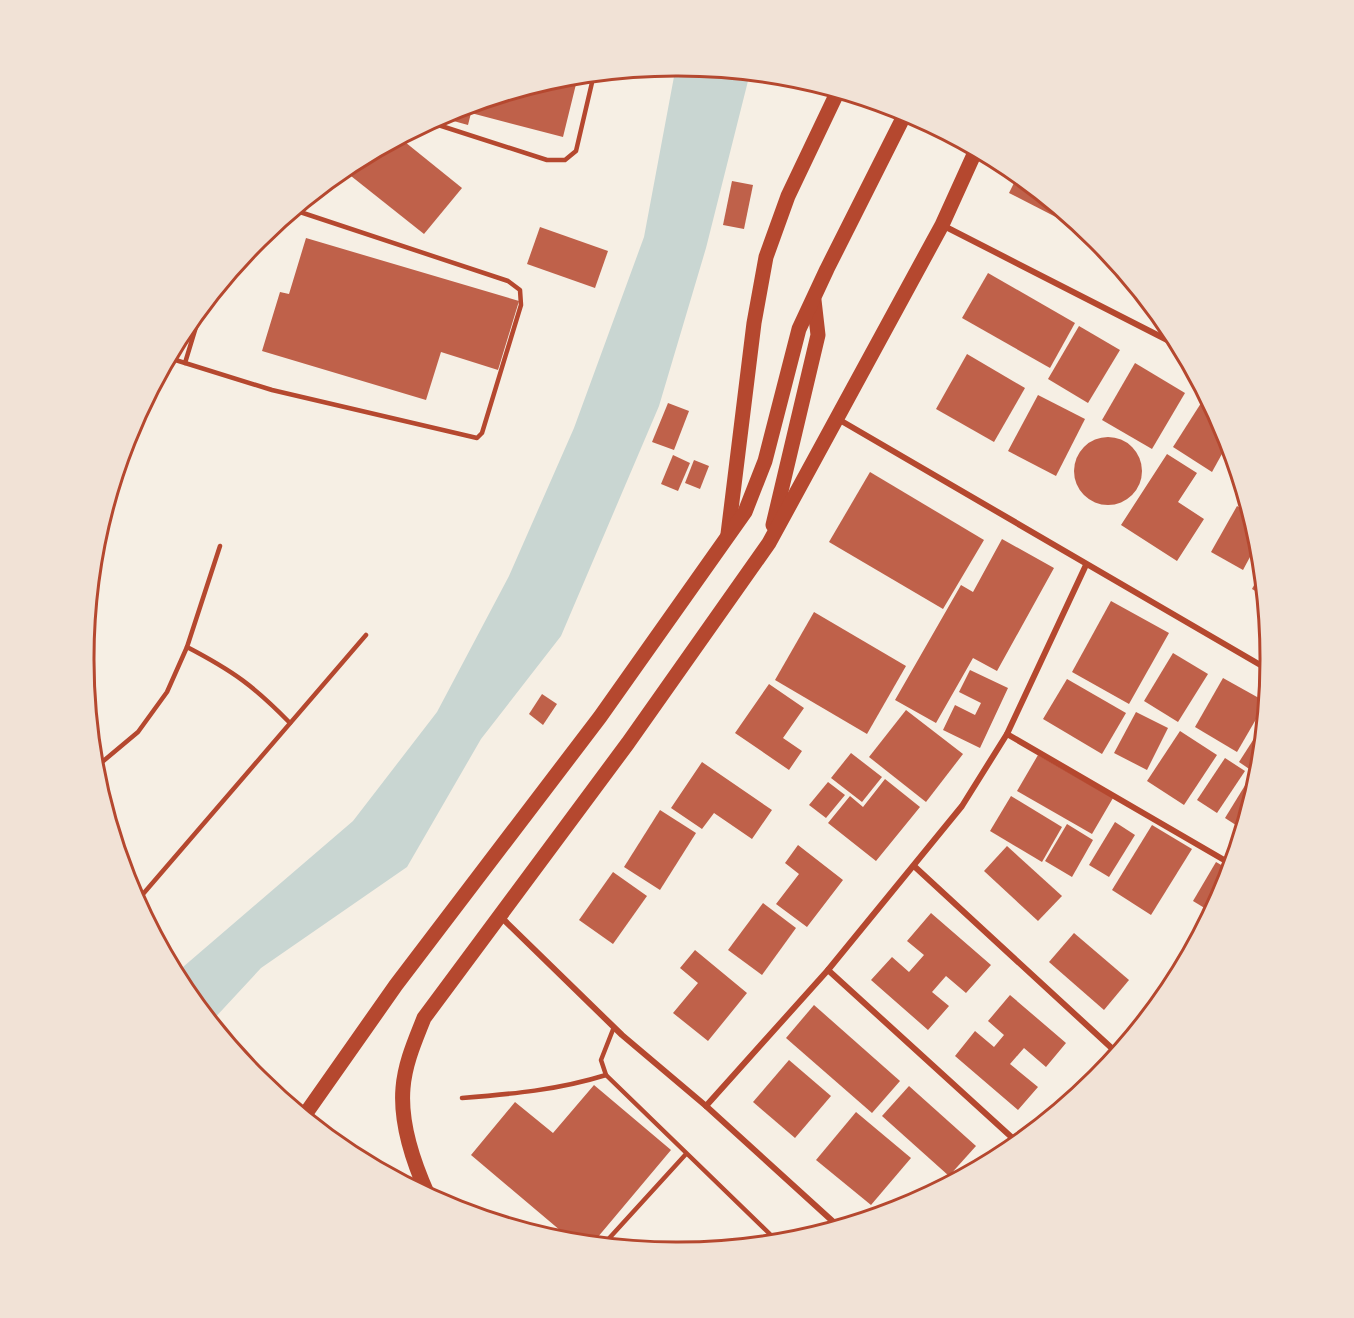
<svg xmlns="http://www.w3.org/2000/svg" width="1354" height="1318" viewBox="0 0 1354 1318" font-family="Ubuntu,sans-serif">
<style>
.water{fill:#c9d6d2}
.building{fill:#bf614a}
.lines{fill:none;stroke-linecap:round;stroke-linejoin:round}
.service{stroke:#b5482f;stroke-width:4.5}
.minor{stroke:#b5482f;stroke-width:6}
.primary{stroke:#b5482f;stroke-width:15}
.rim{fill:none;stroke:#b5482f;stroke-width:3}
</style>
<rect width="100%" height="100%" fill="#f6efe4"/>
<!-- water -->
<path class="water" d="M 676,66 L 750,73 L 706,248 L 659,406 L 561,636 L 481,739 L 407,867 L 261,968 L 211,1022 L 184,988 L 176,973 L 353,821 L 437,712 L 509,576 L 574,428 L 644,237 Z"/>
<!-- building -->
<g class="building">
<path d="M 578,76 L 563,137 L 471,113 L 468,125 L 439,117 L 450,111 L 562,77 Z"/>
<path d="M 400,138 L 462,188 L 424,234 L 351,176 L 368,155 Z"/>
<path d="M 1018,175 L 1086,231 L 1085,232 L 1009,193 Z"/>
<path d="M 732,181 L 753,185 L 744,229 L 723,225 Z"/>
<path d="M 540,227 L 608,251 L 595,288 L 527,264 Z"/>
<path d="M 306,238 L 519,301 L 498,370 L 441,352 L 426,400 L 262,351 L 280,292 L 289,294 Z"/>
<path d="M 988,273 L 1075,323 L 1050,368 L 962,318 Z"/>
<path d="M 1079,326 L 1120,350 L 1088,403 L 1048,379 Z"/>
<path d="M 967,354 L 1025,388 L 994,442 L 936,409 Z"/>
<path d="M 1135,363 L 1185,393 L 1152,449 L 1102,420 Z"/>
<path d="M 1038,395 L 1085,419 L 1056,476 L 1008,451 Z"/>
<path d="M 1203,400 L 1210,404 L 1228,443 L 1212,472 L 1173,447 Z"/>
<path d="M 668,403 L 689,411 L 674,450 L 652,442 Z"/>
<circle cx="1108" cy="471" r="34"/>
<path d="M 1167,454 L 1197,473 L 1178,502 L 1204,519 L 1177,561 L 1121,525 Z"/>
<path d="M 673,455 L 690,463 L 678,491 L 661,484 Z"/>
<path d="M 694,460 L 709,466 L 700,489 L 685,483 Z"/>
<path d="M 870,472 L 984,540 L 943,609 L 829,542 Z"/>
<path d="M 1237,506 L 1250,514 L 1258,542 L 1243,570 L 1211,552 Z"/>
<path d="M 1002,539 L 1054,568 L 997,671 L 973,658 L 936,723 L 895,700 L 961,585 L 973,592 Z"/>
<path d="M 1261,572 L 1264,596 L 1252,589 Z"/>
<path d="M 1111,601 L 1169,633 L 1129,704 L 1072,672 Z"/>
<path d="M 814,612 L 906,666 L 867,734 L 775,680 Z"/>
<path d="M 1173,653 L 1208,674 L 1178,722 L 1144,701 Z"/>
<path d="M 970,670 L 1008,688 L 980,748 L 943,730 L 955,705 L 975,715 L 981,703 L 959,692 Z"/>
<path d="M 1223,678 L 1266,702 L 1237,752 L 1195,727 Z"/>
<path d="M 1067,679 L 1126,713 L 1102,754 L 1043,719 Z"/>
<path d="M 769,684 L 804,708 L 783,738 L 802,751 L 789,770 L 735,733 Z"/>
<path d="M 542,694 L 557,704 L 543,725 L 529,714 Z"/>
<path d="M 906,710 L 963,754 L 926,802 L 869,757 Z"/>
<path d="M 1136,712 L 1168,728 L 1147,770 L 1114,753 Z"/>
<path d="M 1264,723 L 1259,775 L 1258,775 L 1239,762 Z"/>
<path d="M 1180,731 L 1217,755 L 1184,805 L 1147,781 Z"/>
<path d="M 851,753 L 882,777 L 862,802 L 831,778 Z"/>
<path d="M 1038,755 L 1113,798 L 1092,834 L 1017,791 Z"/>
<path d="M 1225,758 L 1245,771 L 1217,813 L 1197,800 Z"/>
<path d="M 702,762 L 772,810 L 752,839 L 714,813 L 702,829 L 671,808 Z"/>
<path d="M 1252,774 L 1258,778 L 1242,829 L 1225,818 Z"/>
<path d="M 885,779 L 920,807 L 876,861 L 828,823 L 850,796 L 863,807 Z"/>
<path d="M 828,782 L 845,795 L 826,818 L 809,805 Z"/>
<path d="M 1011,796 L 1062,827 L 1042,862 L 990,831 Z"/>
<path d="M 660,810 L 696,833 L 660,890 L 624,867 Z"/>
<path d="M 1115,822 L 1135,835 L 1109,877 L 1089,865 Z"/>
<path d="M 1067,824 L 1093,840 L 1072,877 L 1045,861 Z"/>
<path d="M 1152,825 L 1192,849 L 1151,915 L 1112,890 Z"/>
<path d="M 798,845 L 843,880 L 807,927 L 776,904 L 799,874 L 785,863 Z"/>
<path d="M 1007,846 L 1062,896 L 1038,921 L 984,871 Z"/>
<path d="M 1216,862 L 1230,870 L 1225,886 L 1211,912 L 1193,901 Z"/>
<path d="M 613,872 L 647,896 L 613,944 L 579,920 Z"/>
<path d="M 763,903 L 796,928 L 762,975 L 728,950 Z"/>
<path d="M 931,913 L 991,965 L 966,993 L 946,976 L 932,992 L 949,1006 L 928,1030 L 871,980 L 892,957 L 909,972 L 924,955 L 907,941 Z"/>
<path d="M 1074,933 L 1129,980 L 1104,1010 L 1049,962 Z"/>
<path d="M 695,950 L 747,993 L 708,1041 L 673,1013 L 698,983 L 680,968 Z"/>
<path d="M 1010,995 L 1066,1043 L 1046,1067 L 1024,1048 L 1010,1064 L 1038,1087 L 1018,1110 L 955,1056 L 975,1031 L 994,1047 L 1004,1035 L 988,1021 Z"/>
<path d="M 814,1005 L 900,1081 L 872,1113 L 786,1038 Z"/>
<path d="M 1148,1008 L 1152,1011 L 1135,1031 L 1132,1028 Z"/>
<path d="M 789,1060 L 831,1096 L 795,1138 L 753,1102 Z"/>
<path d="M 1092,1072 L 1097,1077 L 1073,1098 L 1071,1096 Z"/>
<path d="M 594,1085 L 671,1150 L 592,1244 L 574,1242 L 471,1155 L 515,1102 L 553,1133 Z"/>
<path d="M 909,1086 L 976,1146 L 949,1176 L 882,1116 Z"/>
<path d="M 1053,1106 L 1058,1110 L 1037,1127 L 1035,1126 Z"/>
<path d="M 856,1112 L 911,1158 L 871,1205 L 816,1160 Z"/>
</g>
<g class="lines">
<!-- service -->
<g class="service">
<path d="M 429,122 L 547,160 L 565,160 L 576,151 L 594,74"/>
<path d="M 169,358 L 272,390 L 477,438 L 482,433 L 521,305 L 520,290 L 508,281 L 294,210"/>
<path d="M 185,363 L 202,307"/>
<path d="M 220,546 L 187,647 C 233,671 254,686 290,723"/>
<path d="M 95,768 L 138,732 L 167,692 L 187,647"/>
<path d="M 137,901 L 366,635"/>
<path d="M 614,1027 L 601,1060 L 606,1075 L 778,1242"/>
<path d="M 462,1098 C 512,1094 558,1090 606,1075"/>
<path d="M 603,1245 L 686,1154"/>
</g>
<!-- minor -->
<g class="minor">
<path d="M 942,225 L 1179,346"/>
<path d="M 838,419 L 1269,670"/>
<path d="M 1007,734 L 1231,864"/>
<path d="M 914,866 L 1117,1053"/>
<path d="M 501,917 L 622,1035 L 706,1106 L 839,1227"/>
<path d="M 828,970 L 1018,1143"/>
<path d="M 706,1106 L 828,970 L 962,806 L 1007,734 L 1086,565"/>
</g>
<!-- primary -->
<g class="primary">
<path d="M 773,525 L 818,335 L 814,300"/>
<path d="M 728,534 L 754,323 L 766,257 L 788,196 L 838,91"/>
<path d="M 304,1116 L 396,985 L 600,717 L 745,512 L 765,461 L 799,329 L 827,269 L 906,112"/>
<path d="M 428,1195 C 414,1164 400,1123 403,1088 C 405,1063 415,1041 424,1018 L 628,743 L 769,543 L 942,225 L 976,150"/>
</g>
</g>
<!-- crop -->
<path d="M0 0H1354V1318H0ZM676 76H678A582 582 0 0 1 1260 658V660A582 582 0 0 1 678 1242H676A582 582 0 0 1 94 660V658A582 582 0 0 1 676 76Z" fill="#f1e2d6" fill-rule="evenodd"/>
<path class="rim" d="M676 76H678A582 582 0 0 1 1260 658V660A582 582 0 0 1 678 1242H676A582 582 0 0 1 94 660V658A582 582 0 0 1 676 76Z"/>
</svg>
